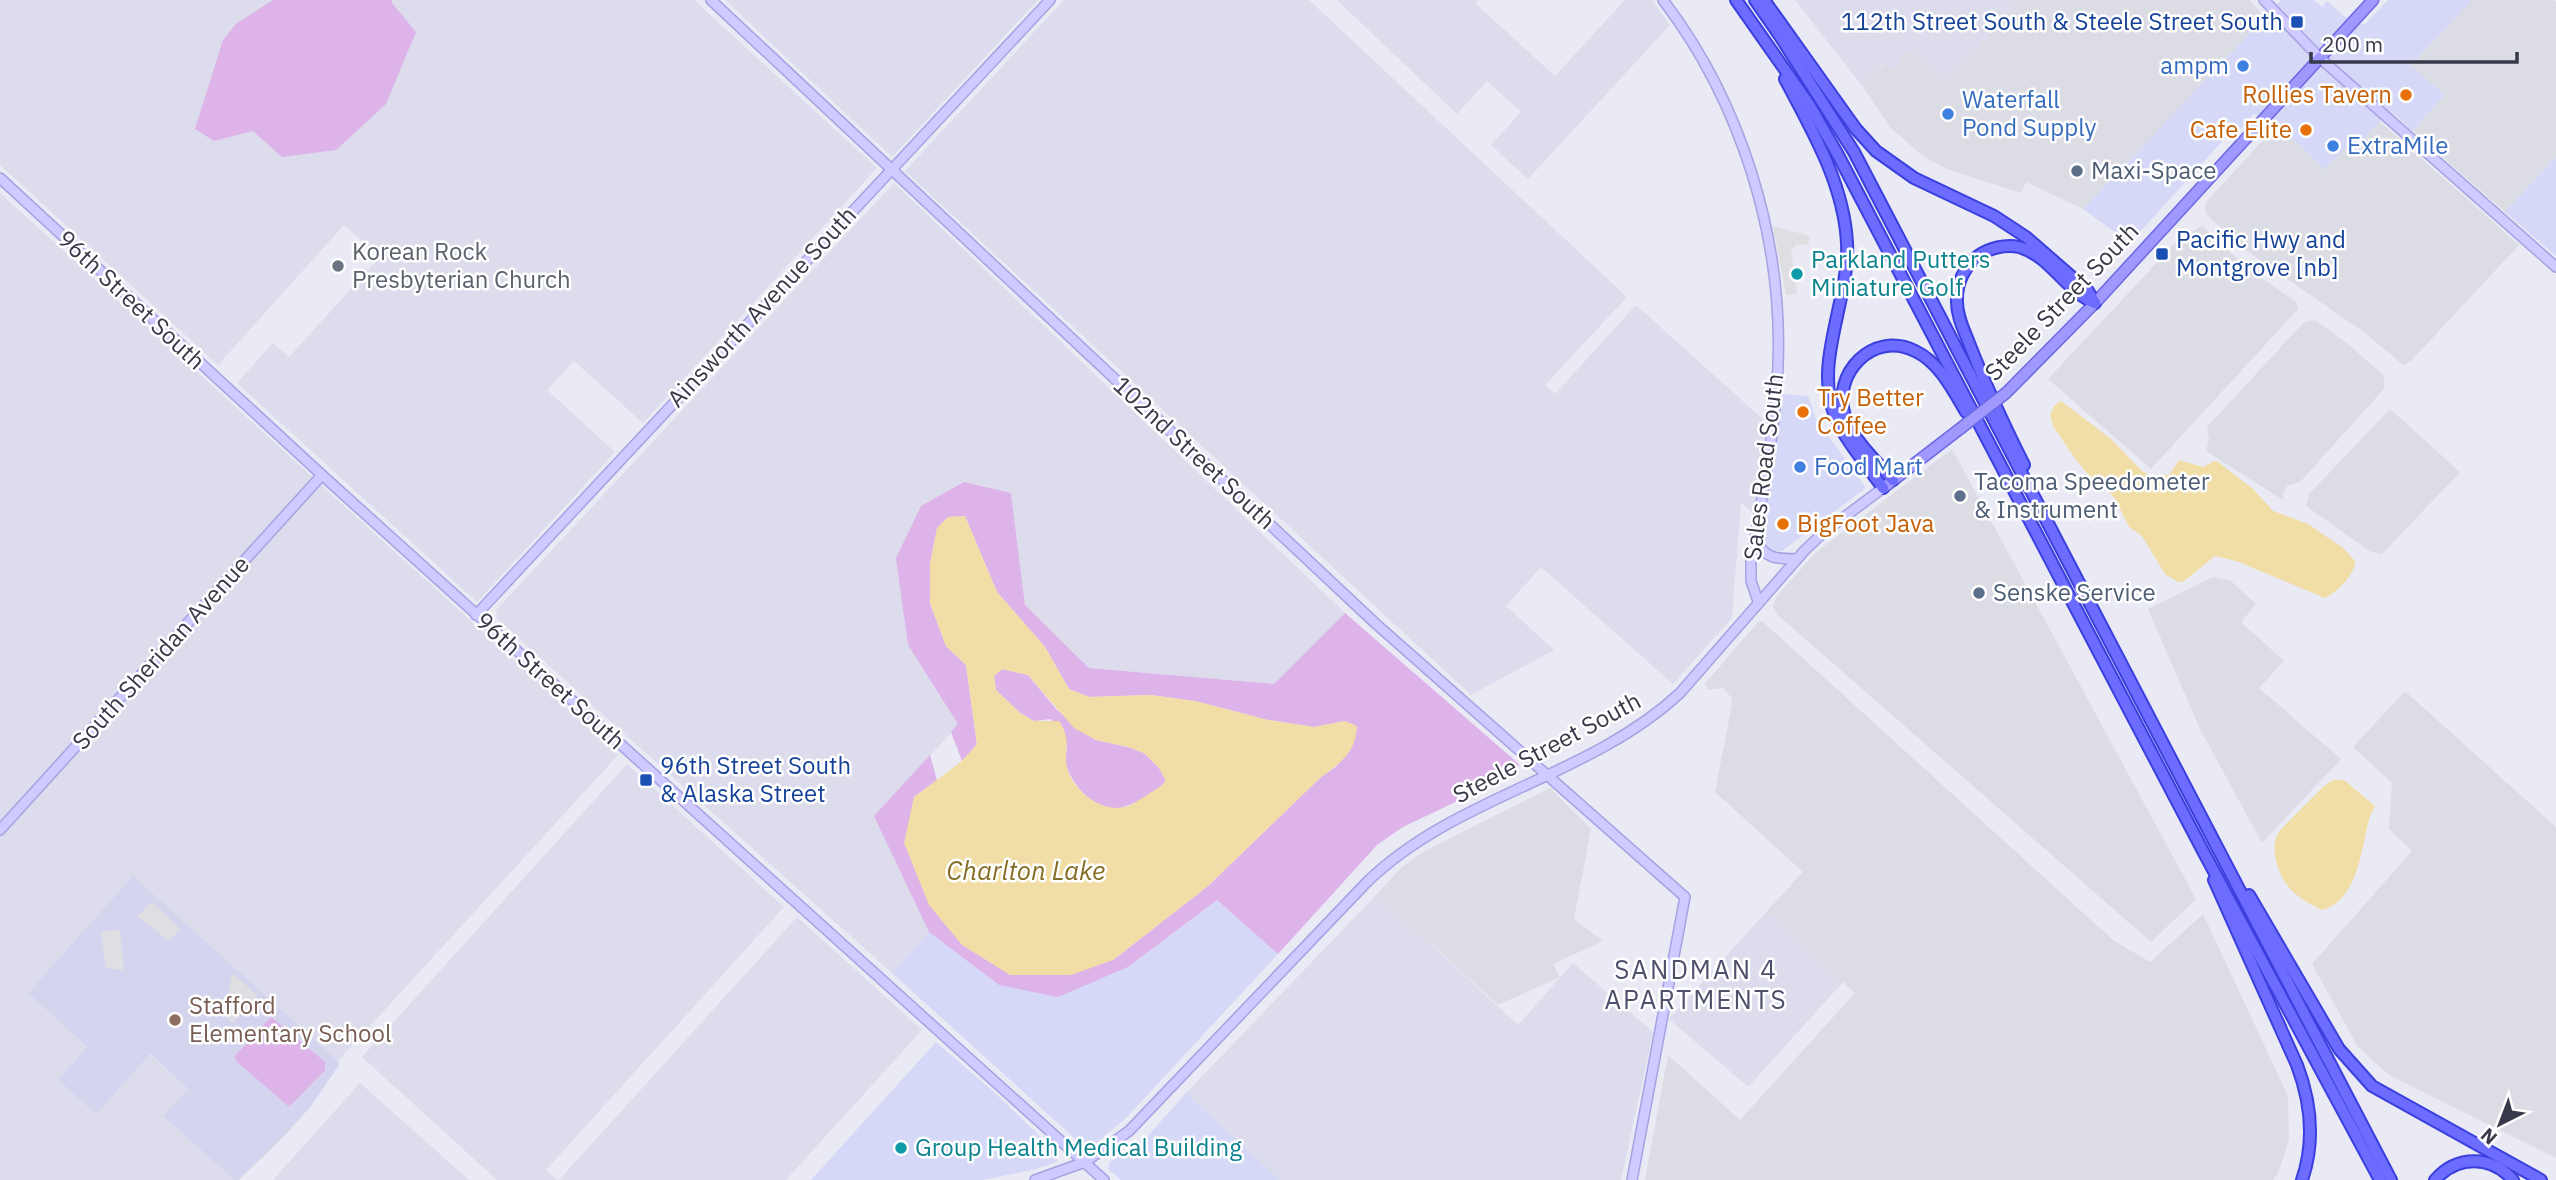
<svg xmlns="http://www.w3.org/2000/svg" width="2556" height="1180" viewBox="0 0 2556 1180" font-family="'IBM Plex Sans',sans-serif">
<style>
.residential{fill:#dcdced}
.commercial{fill:#d5d8f6}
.industrial{fill:#dbdce4}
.education{fill:#d5d4ee}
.green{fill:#ddb3e9}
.parking{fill:#dedee3}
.water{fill:#f1dea7;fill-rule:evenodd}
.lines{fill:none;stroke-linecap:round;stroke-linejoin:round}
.secondary-casing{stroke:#a7a2e1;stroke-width:12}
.primary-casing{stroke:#6d68e4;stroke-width:13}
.highway-casing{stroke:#3a3fde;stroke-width:14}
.secondary{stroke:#cfcaff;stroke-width:9}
.primary{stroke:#9f99fe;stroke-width:10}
.highway{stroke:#6c6cfe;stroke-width:10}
.primary-bridge-casing{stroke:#6d68e4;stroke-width:13;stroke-linecap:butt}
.primary-bridge{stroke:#9f99fe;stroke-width:10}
.transit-dot{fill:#1a4fb4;stroke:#fff;stroke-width:2.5}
.shop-dot{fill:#3f7fe0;stroke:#fff;stroke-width:2.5}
.food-dot{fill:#e8710a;stroke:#fff;stroke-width:2.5}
.service-dot{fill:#5c6f8a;stroke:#fff;stroke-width:2.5}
.worship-dot{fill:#6b7280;stroke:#fff;stroke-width:2.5}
.culture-dot{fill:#0f9aa8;stroke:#fff;stroke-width:2.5}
.education-dot{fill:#8d6e63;stroke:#fff;stroke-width:2.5}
.labels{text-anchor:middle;stroke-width:5;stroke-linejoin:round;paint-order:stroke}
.transit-label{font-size:24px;fill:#164399;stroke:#fff;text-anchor:start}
.shop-label{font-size:24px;fill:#366cbe;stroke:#fff;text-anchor:start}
.food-label{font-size:24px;fill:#c56008;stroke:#fff;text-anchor:end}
.service-label{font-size:24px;fill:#4e5e75;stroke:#fff;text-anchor:start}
.worship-label{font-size:24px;fill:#5b616d;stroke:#fff;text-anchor:start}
.culture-label{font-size:24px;fill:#0d838f;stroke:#fff;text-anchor:start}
.street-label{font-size:24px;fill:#383949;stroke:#fff}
.education-label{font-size:24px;fill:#785e54;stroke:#fff;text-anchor:start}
.water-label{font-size:26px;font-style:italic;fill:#846e26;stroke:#fff}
.neighbourhood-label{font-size:26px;letter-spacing:2px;fill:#4f516c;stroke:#fff}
</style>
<rect width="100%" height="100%" fill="#eaeaf5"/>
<!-- residential -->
<g class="residential">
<path d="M 0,0 L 694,0 L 877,168 L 643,423 L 574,361 L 547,390 L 615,452 L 477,602 L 237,383 L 273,343 L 289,357 L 380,257 L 344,225 L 218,365 L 0,165 Z"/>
<path d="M 725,0 L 1038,0 L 892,157 Z"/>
<path d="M 1064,0 L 1309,0 L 1627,297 L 1545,385 L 1555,394 L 1636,305 L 1766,422 L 1769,426 L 1753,513 L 1741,503 L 1732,618 L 1673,684 L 1541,567 L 1506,606 L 1554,650 L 1471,695 L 905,171 Z"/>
<path d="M 1337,0 L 1478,0 L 1476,4 L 1555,76 L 1625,0 L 1652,0 L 1670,25 L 1528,179 L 1491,145 L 1521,112 L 1487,81 L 1457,114 Z"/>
<path d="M 1795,0 L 2020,0 L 1946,83 L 1890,70 L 1883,64 L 1863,87 Z"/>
<path d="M 894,183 L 1345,613 L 1274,684 L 1089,668 L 1025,605 L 1011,493 L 897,558 L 908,645 L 959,724 L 875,816 L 929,932 L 892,973 L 591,704 L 497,618 L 496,610 Z"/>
<path d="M 0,193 L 618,755 L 338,1061 L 133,877 L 28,993 L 87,1047 L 58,1080 L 96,1113 L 149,1054 L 188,1089 L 164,1117 L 234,1180 L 0,1180 Z"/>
<path d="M 627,764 L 784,907 L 546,1170 L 557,1180 L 497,1180 L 362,1057 Z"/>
<path d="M 1377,894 L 1518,1025 L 1573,963 L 1653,1032 L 1621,1180 L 1280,1180 L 1186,1093 Z"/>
<path d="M 1767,911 L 1844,981 L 1748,1087 L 1669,1019 Z"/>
<path d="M 797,917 L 922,1030 L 786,1180 L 559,1180 Z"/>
<path d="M 360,1083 L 469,1180 L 273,1180 Z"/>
</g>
<!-- commercial -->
<g class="commercial">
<path d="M 2281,0 L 2314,0 L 2322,7 L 2327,1 L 2344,16 L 2364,25 L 2388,0 L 2472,0 L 2411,65 L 2445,95 L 2413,131 L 2390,111 L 2365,138 L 2354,139 L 2325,170 L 2277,125 L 2254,114 L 2242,128 L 2225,138 L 2130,243 L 2083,209 Z"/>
<path d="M 2556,156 L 2556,256 L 2505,212 Z"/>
<path d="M 1783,394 L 1808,396 L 1816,419 L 1866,488 L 1782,551 L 1774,551 L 1768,550 L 1762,535 Z"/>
<path d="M 1217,900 L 1278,954 L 1126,1118 L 1094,1145 L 1082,1145 L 892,973 L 929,932 L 999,985 L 1128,967 Z"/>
<path d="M 936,1042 L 996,1094 L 1059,1155 L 1057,1162 L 1036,1169 L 983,1180 L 811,1180 Z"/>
<path d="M 1186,1093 L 1280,1180 L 1121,1180 L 1108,1169 L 1110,1162 L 1147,1137 Z"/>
</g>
<!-- industrial -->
<g class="industrial">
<path d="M 2020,0 L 2249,0 L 2265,17 L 2083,209 L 2026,182 L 2021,193 L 1947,169 L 1924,157 L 1890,127 L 1863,87 L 1884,64 L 1891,70 L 1910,50 L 1946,83 Z"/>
<path d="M 2472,0 L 2553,0 L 2556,2 L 2556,156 L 2505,212 L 2413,131 L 2445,95 L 2411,66 Z"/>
<path d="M 2380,122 L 2519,245 L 2412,360 L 2403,365 L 2365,333 L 2246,250 L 2207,215 L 2205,209 L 2206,202 L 2277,125 L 2325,170 L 2354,139 L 2365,138 Z"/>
<path d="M 2202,226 L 2249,269 L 2296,302 L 2298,309 L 2151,469 L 2048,379 L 2178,240 Z"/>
<path d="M 2315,320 L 2349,345 L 2384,376 L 2384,389 L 2300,482 L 2287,486 L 2283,494 L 2283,500 L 2206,451 L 2209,440 L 2207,427 L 2304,322 Z"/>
<path d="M 2390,409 L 2460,472 L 2382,554 L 2371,552 L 2306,506 L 2309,494 Z"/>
<path d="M 1952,449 L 2196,899 L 2151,942 L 1779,616 L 1773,607 L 1776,597 L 1809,560 L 1824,546 Z"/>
<path d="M 2213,577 L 2231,581 L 2256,604 L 2241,622 L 2284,661 L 2259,688 L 2341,759 L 2262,843 L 2200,729 L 2148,609 Z"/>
<path d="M 1762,621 L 2113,940 L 2150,962 L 2203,914 L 2288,1096 L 2289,1140 L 2278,1173 L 2273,1180 L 1645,1180 L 1668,1055 L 1740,1120 L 1855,993 L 1767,911 L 1803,872 L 1715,792 L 1732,704 L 1731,697 L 1723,688 L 1708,690 L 1705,684 L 1758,622 Z"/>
<path d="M 2405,691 L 2556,827 L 2556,1158 L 2389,1075 L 2358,1047 L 2312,964 L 2412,851 L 2389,829 L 2392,783 L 2353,747 Z"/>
<path d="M 1550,788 L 1591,829 L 1574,919 L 1603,941 L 1553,964 L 1560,977 L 1498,1005 L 1377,894 L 1402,867 L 1423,852 Z"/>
</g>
<!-- education -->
<path class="education" d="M 133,876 L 338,1061 L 339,1065 L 311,1106 L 286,1134 L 239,1180 L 234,1180 L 163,1116 L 188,1089 L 150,1054 L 96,1114 L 58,1080 L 87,1047 L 28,993 Z"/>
<!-- green -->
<g class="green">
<path d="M 273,0 L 392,0 L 392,3 L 416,32 L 386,104 L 336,150 L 282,157 L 253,131 L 214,141 L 195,129 L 223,40 L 236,24 Z"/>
<path d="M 964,482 L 1011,493 L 1025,605 L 1089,668 L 1274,684 L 1345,613 L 1519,764 L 1516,773 L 1403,827 L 1377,845 L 1278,954 L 1217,900 L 1128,967 L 1058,997 L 999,985 L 929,932 L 874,816 L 930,755 L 937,780 L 914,797 L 1113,960 L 1208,886 L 1321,777 L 1337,766 L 1345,721 L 1314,727 L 1268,720 L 1195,701 L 1150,695 L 1089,697 L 1069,689 L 1045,647 L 997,592 L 965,516 L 948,517 L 937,528 L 930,564 L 930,603 L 946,646 L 966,665 L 977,745 L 962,761 L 951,732 L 958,724 L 908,645 L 896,558 L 921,506 Z"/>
<path d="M 1002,669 L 1028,675 L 1057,710 L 1096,740 L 1128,747 L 1144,753 L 1159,768 L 1166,781 C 1156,793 1124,812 1108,808 C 1088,803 1068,780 1065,760 C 1065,755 1067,749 1067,744 L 1051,719 L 1034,721 L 1020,713 L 996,690 L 994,676 Z"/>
<path d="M 271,1017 L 325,1062 L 325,1070 L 293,1103 L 288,1106 L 236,1061 L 235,1056 Z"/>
</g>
<!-- parking -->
<g class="parking">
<path d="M 1773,226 L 1810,236 L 1808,245 L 1797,244 L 1791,250 L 1797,294 L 1786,295 Z"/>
<path d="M 151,902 L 181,929 L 168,941 L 138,916 Z"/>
<path d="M 120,930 L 124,970 L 106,968 L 101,931 Z"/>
<path d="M 234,974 L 258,996 L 233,1023 L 224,1015 L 227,1011 L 231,978 Z"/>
</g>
<!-- water -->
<g class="water">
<path d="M 2061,401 L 2111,439 L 2142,471 L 2153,477 L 2169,475 L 2179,460 L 2203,467 L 2214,461 L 2218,462 L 2253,489 L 2273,511 L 2308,524 L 2343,548 L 2355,561 C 2355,575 2337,592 2325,598 L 2236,561 L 2215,556 L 2183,582 L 2178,582 L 2165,574 L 2142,536 L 2129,527 L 2114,497 L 2086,472 L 2074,457 L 2053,426 L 2050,415 L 2054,406 Z"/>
<path d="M 965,516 L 997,592 L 1045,647 L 1069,689 L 1089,697 L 1150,695 L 1195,701 L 1268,720 L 1314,727 L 1345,721 L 1357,726 C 1356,752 1341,763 1321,777 L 1208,886 L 1113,960 L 1071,975 L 1010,975 L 962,945 L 929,905 L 904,843 L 914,797 L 962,761 L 977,744 L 966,665 L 946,646 L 930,603 L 930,564 L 937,528 L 948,517 ZM 1002,669 L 1028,675 L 1074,728 L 1096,740 L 1128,747 L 1144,753 L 1159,768 L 1166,781 C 1159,789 1152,791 1144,797 C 1138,800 1131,806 1125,807 C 1104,812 1081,796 1071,778 C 1059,756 1075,744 1059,721 L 1034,721 L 1020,713 L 996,690 L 994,676 Z"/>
<path d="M 2333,780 L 2344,780 L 2375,806 L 2370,816 C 2361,848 2359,900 2322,910 C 2312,905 2301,899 2293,892 C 2278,877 2267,847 2281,829 L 2324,786 Z"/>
</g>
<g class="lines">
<defs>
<g id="secondary">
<path d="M 711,0 L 1375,623 L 1685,897 L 1632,1180"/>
<path d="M 1663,0 C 1741,102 1783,237 1778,365 C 1776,430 1762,495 1751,560 L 1751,581 L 1758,601"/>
<path d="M 2264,0 L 2320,58 L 2556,267"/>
<path d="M 0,178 L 322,475 L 1104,1180"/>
<path d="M 1756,539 C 1764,559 1777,559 1797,559"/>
<path d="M 476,615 L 1050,0"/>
<path d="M 0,830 L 322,475"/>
<path d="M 1035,1180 L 1085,1162 L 1129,1131 L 1367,882 C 1455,796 1590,777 1680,693 L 1805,550 L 1823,533 L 1883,488"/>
</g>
<g id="primary">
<path d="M 2006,393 L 2095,303 L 2373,0"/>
<path d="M 1883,488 L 1961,428"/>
</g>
<g id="highway">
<path d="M 1736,0 L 1809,104 L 1838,155 L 2203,851 L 2380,1180"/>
<path d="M 1755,0 L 1780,36 L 1854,152 L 2391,1180"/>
<path d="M 1764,0 L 1856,129 L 1876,151 L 1914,178 L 1994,216 L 2026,237 L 2088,291 L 2095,303"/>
<path d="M 1785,79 C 1812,130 1844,184 1847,243 C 1850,299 1813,363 1835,416 C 1846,442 1867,465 1883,488"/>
<path d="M 2024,465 C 2004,425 1985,384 1969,343 C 1964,330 1957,317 1957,302 C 1956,284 1964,267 1978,256 C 1989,248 2006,244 2019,247 C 2051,256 2065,291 2095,303"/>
<path d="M 1893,480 C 1876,461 1853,440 1845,416 C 1831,374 1873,330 1915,351 C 1939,362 1953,390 1966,412"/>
<path d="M 2214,880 L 2297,1065 C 2311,1102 2315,1142 2302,1180"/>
<path d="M 2249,895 L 2339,1049 L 2372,1086 L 2541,1180"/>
<path d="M 2435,1180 C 2457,1155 2491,1155 2513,1180"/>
</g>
</defs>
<!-- secondary casing -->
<use href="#secondary" class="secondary-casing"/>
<!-- primary casing -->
<use href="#primary" class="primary-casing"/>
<!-- highway casing -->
<use href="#highway" class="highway-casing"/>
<!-- secondary -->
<use href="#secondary" class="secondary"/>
<!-- primary -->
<use href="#primary" class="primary"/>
<!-- highway -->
<use href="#highway" class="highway"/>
<defs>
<path id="primary-bridge" d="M 1961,428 L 2006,393"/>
</defs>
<!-- primary-bridge casing -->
<use href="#primary-bridge" class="primary-bridge-casing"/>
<!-- primary-bridge -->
<use href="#primary-bridge" class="primary-bridge"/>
</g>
<!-- markers -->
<g class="transit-dot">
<rect x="2290" y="15" width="14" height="14" rx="3.5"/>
<rect x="2155" y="247" width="14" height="14" rx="3.5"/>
<rect x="639" y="773" width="14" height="14" rx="3.5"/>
</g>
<g class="shop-dot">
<circle cx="2243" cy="66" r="7"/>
<circle cx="1948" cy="114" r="7"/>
<circle cx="2333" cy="146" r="7"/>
<circle cx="1800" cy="467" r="7"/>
</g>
<g class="food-dot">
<circle cx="2406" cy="95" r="7"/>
<circle cx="2306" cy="130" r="7"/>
<circle cx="1803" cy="412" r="7"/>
<circle cx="1783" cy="524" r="7"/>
</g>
<g class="service-dot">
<circle cx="2077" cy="171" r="7"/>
<circle cx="1960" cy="496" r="7"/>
<circle cx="1979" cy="593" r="7"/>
</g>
<circle class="worship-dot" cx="338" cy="266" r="7"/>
<g class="culture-dot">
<circle cx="1797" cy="274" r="7"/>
<circle cx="901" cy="1148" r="7"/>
</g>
<circle class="education-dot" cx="175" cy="1020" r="7"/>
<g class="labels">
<!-- transit labels -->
<g class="transit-label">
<text x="2283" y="30" text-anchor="end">112th Street South &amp; Steele Street South</text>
<text x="2176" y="248">Pacific Hwy and<tspan x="2176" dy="28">Montgrove [nb]</tspan></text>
<text x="660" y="774">96th Street South<tspan x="660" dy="28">&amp; Alaska Street</tspan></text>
</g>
<!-- shop labels -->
<g class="shop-label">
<text x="2229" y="74" text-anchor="end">ampm</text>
<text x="1962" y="108">Waterfall<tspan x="1962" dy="28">Pond Supply</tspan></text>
<text x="2347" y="154">ExtraMile</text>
<text x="1814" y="475">Food Mart</text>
</g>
<!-- food labels -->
<g class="food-label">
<text x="2392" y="103">Rollies Tavern</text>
<text x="2292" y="138">Cafe Elite</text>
<text x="1817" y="406" text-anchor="start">Try Better<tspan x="1817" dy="28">Coffee</tspan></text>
<text x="1797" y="532" text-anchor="start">BigFoot Java</text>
</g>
<!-- service labels -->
<g class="service-label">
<text x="2091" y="179">Maxi-Space</text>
<text x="1974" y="490">Tacoma Speedometer<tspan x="1974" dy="28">&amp; Instrument</tspan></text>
<text x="1993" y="601">Senske Service</text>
</g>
<!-- worship labels -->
<g class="worship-label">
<text x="352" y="260">Korean Rock<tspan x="352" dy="28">Presbyterian Church</tspan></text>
</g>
<!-- culture labels -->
<g class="culture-label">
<text x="1811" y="268">Parkland Putters<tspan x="1811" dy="28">Miniature Golf</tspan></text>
<text x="915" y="1156">Group Health Medical Building</text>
</g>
<!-- street labels -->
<g class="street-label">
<text transform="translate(131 300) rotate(43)" y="8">96th Street South</text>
<text transform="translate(2062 302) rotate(-46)" y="8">Steele Street South</text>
<text transform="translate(762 307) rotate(-47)" y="8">Ainsworth Avenue South</text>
<text transform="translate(1194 453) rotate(43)" y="8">102nd Street South</text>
<text transform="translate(1764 467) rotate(-83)" y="8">Sales Road South</text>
<text transform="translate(161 653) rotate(-48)" y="8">South Sheridan Avenue</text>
<text transform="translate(550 681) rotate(42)" y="8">96th Street South</text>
<text transform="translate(1547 748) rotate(-28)" y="8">Steele Street South</text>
</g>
<!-- education labels -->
<g class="education-label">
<text x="189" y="1014">Stafford<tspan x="189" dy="28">Elementary School</tspan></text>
</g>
<!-- water labels -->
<g class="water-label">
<text x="1026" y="880">Charlton Lake</text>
</g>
<!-- neighbourhood labels -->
<g class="neighbourhood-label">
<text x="1696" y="979">SANDMAN 4<tspan x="1696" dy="30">APARTMENTS</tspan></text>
</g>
</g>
<!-- north arrow -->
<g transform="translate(2500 1124) rotate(222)" stroke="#ffffff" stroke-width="5" paint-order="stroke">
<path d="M0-5L12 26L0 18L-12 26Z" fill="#383949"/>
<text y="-10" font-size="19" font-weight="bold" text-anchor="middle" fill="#383949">N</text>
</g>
<!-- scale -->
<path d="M2311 52v10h206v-10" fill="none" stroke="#383949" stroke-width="3.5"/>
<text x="2322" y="52" font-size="21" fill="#383949" stroke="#ffffff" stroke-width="5" paint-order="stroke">200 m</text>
</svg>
